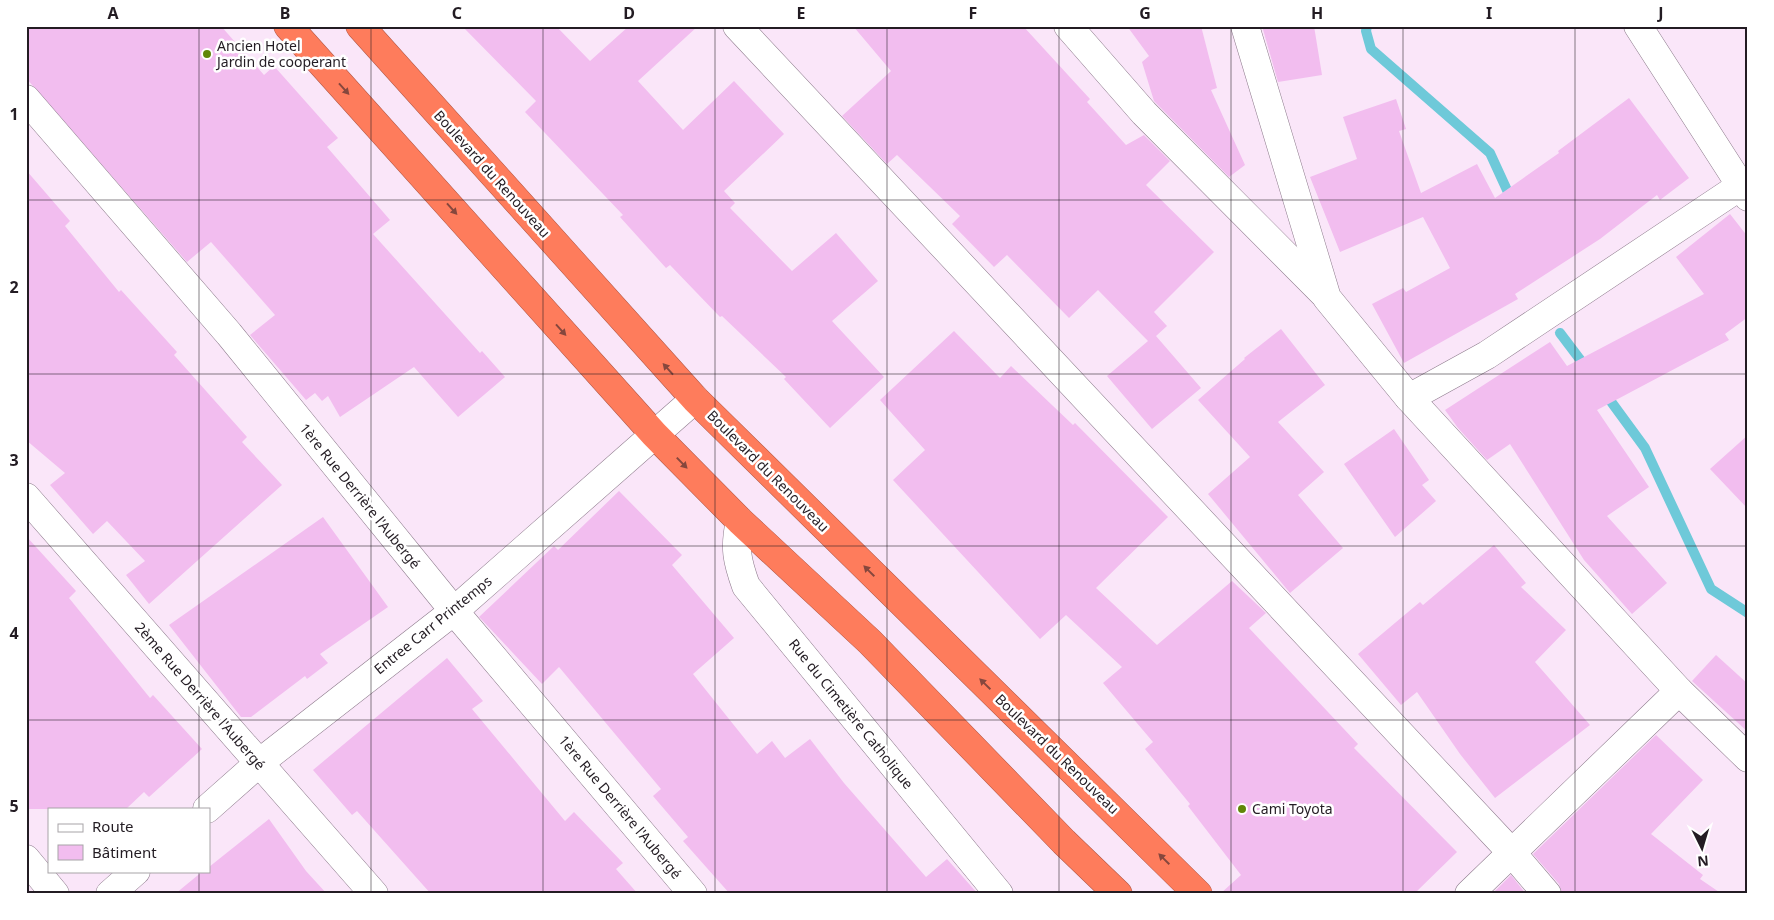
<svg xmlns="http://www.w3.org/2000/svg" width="1774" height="920" viewBox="0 0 1774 920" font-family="'Noto Sans',sans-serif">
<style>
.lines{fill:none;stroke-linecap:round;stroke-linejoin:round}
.stream{stroke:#6ec9d9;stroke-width:10}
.building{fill:#f2bdef}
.minor-casing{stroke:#8d7b8c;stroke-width:29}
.highway-casing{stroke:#b15a48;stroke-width:29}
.minor{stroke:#fff;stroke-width:28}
.highway{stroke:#fe7c5c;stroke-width:28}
.oneway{fill:#86473d}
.grid{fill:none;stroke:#231c23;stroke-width:1;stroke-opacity:0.55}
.poi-dot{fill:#608609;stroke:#fff;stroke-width:2}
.labels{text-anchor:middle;stroke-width:5;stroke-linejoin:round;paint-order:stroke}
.poi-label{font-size:14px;fill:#231c23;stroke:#fff;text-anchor:start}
.street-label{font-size:14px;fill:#231c23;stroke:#fff}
.neatline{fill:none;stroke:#231c23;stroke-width:2}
.grid-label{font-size:16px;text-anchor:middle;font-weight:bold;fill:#231c23}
</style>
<rect width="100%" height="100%" fill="#fae6f9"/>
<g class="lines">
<!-- stream -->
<g class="stream">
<path d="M 1367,26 L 1366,31 L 1371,49 L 1490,153 L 1512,201"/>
<path d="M 1560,333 L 1588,370"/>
<path d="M 1604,392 L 1645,448 L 1711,589 L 1748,613"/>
</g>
</g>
<!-- building -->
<g class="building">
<path d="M 26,26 L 221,26 L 264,75 L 274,66 L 338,138 L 327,147 L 390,220 L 373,234 L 480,353 L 482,351 L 505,377 L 458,417 L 414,367 L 340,417 L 328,396 L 322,401 L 315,393 L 306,400 L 250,335 L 275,315 L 211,242 L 187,262 L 26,78 Z"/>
<path d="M 462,26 L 556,26 L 590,61 L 629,26 L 698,26 L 638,81 L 683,130 L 734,81 L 784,134 L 724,191 L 735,203 L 730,208 L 792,271 L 836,233 L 878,281 L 832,321 L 884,377 L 830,428 L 784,379 L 786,377 L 722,316 L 720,317 L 670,265 L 666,268 L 620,217 L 623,215 L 525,112 L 536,101 Z"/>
<path d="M 853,26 L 1023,26 L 1090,99 L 1087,102 L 1126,145 L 1144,135 L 1170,161 L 1146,185 L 1214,252 L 1154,312 L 1167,326 L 1156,336 L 1201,388 L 1152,429 L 1107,376 L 1148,341 L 1098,290 L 1069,318 L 1007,255 L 994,267 L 952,224 L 960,216 L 897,155 L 887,164 L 842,116 L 891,71 Z"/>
<path d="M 1127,26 L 1201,26 L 1217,88 L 1211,90 L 1245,165 L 1229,177 L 1154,101 L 1142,62 L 1149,56 Z"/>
<path d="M 1262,26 L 1314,26 L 1322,75 L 1278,82 Z"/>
<path d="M 1629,98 L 1689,178 L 1660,200 L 1657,195 L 1600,239 L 1515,294 L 1518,299 L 1404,363 L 1372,304 L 1403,288 L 1406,292 L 1450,268 L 1423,217 L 1340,252 L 1310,177 L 1357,159 L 1343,117 L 1396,99 L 1406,129 L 1399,131 L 1421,193 L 1477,164 L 1495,198 L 1559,153 L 1558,151 Z"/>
<path d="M 26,170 L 70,221 L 65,226 L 119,292 L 121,290 L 177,352 L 174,355 L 247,437 L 242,442 L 282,485 L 149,604 L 126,575 L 145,561 L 107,521 L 93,534 L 50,485 L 65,473 L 26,440 Z"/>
<path d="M 1730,214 L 1748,237 L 1748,317 L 1725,334 L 1729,340 L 1597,410 L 1649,487 L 1607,516 L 1667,583 L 1632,614 L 1584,560 L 1510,444 L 1487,460 L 1458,428 L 1445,410 L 1550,342 L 1567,366 L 1704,294 L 1676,257 Z"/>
<path d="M 1281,329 L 1325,385 L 1278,422 L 1324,472 L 1298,495 L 1343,548 L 1290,593 L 1208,494 L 1250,457 L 1198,400 L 1245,359 L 1244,358 Z"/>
<path d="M 954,331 L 1000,378 L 1011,366 L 1073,425 L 1075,423 L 1168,517 L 1096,588 L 1157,645 L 1232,581 L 1266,613 L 1249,628 L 1358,744 L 1354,748 L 1457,852 L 1414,894 L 1220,894 L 1241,875 L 1188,806 L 1190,804 L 1145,749 L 1153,742 L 1103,683 L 1122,667 L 1066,615 L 1040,639 L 893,480 L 925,450 L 880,400 Z"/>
<path d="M 1394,429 L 1429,480 L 1422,485 L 1436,501 L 1395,537 L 1344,464 Z"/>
<path d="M 1748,435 L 1748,509 L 1710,469 Z"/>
<path d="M 619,491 L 682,555 L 672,565 L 734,638 L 693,674 L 757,754 L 772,741 L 785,758 L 810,739 L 844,783 L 926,877 L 947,859 L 978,894 L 730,894 L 683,841 L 688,837 L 653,796 L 661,789 L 559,667 L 542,684 L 482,620 L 479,617 L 554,546 L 558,550 Z"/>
<path d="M 323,517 L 388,607 L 320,654 L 328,663 L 307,679 L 305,676 L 251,717 L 241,717 L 169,625 Z"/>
<path d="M 26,536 L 76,591 L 69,598 L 150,698 L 153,695 L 202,749 L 149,797 L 144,792 L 126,809 L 26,809 Z"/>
<path d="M 1494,545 L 1526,583 L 1521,587 L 1566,630 L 1535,662 L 1590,725 L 1495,798 L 1460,754 L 1417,692 L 1401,705 L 1358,654 L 1420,602 L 1423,605 Z"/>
<path d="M 1716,655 L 1748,684 L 1748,732 L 1692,681 Z"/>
<path d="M 447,658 L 483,701 L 472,709 L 565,821 L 574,812 L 623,863 L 616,869 L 638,894 L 431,894 L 357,811 L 352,815 L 313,770 Z"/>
<path d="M 1656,735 L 1703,780 L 1651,834 L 1703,875 L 1700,879 L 1722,894 L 1562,894 L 1559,884 L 1533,854 Z"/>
<path d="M 269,819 L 306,871 L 327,894 L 175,894 L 203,871 L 209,871 L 209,867 Z"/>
<path d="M 1511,875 L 1526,894 L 1492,894 Z"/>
</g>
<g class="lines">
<defs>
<g id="minor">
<path d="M 737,26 L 1512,853 L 1547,894"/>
<path d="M 1068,26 L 1144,113 L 1325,295"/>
<path d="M 1245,26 L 1327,298 L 1409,398 L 1679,691 L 1748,758"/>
<path d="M 1638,26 L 1748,197"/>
<path d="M 26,99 L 229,334 L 454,611 L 693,894"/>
<path d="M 1409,398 L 1487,355 L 1748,181"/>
<path d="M 26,497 L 374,894"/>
<path d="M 740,521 C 734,548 737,561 746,586 L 999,894"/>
<path d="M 207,809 L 259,763 L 454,611 L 695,399"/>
<path d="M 26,859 L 55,894"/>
<path d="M 110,894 L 136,871"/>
<path d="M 1469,894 L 1679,691"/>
</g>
<g id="highway">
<path d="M 288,26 L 654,434 L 740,521 L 870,642 L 1064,842 L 1118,894"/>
<path d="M 360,26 L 695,399 L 1198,894"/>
</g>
</defs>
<!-- minor casing -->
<use href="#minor" class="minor-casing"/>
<!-- highway casing -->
<use href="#highway" class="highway-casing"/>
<!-- minor -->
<use href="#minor" class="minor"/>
<!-- highway -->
<use href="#highway" class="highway"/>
</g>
<!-- one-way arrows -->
<defs><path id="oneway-solid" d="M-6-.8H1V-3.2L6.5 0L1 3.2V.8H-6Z" transform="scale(1.25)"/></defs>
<g class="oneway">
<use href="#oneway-solid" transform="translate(344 89) rotate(48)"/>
<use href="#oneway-solid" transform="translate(452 209) rotate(48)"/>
<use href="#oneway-solid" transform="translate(561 330) rotate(48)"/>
<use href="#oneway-solid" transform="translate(668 369) rotate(-132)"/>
<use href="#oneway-solid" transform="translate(682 463) rotate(46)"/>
<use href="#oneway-solid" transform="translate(869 571) rotate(-135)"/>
<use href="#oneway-solid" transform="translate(985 684) rotate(-136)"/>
<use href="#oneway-solid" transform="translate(1164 859) rotate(-135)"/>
</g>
<!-- grid -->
<path class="grid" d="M 199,26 L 199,809M 371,26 L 371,894M 543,26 L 543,894M 715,26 L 715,894M 887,26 L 887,894M 1059,26 L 1059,894M 1231,26 L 1231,894M 1403,26 L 1403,894M 1575,26 L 1575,894M 26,200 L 1748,200M 26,374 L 1748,374M 26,546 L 1748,546M 26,720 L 1748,720M 199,871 L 199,894"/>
<!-- markers -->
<g class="poi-dot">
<circle cx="207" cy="54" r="5"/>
<circle cx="1242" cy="809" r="5"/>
</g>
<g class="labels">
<!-- poi labels -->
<g class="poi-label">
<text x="217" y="51">Ancien Hotel<tspan x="217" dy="16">Jardin de cooperant</tspan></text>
<text x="1252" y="814">Cami Toyota</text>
</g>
<!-- street labels -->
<g class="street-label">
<text transform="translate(492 174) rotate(48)" y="5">Boulevard du Renouveau</text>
<text transform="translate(768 471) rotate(45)" y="5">Boulevard du Renouveau</text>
<text transform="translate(360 496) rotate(51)" y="5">1ère Rue Derrière l'Aubergé</text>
<text transform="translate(433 625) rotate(-39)" y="5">Entree Carr Printemps</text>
<text transform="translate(200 696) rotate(49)" y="5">2ème Rue Derrière l'Aubergé</text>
<text transform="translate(851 714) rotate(51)" y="5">Rue du Cimetière Catholique</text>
<text transform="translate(1057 754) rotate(44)" y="5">Boulevard du Renouveau</text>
<text transform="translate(620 807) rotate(50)" y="5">1ère Rue Derrière l'Aubergé</text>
</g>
</g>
<!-- border -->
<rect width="1774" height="920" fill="none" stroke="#ffffff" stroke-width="55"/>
<!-- legend -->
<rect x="48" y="808" width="162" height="65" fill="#ffffff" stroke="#a7a4a7"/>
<rect x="58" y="824" width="25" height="8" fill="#ffffff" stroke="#a7a4a7"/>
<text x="92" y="832" font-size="15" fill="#231c23">Route</text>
<rect x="58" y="845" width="25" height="15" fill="#f2bdef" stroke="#a7a4a7"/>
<text x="92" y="858" font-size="15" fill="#231c23">Bâtiment</text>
<!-- north arrow -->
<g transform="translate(1702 848) rotate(175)" stroke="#ffffff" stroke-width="4" paint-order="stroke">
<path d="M0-4L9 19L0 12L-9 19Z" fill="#231c23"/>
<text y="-8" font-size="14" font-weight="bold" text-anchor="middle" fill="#231c23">N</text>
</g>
<rect x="28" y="28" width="1718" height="864" class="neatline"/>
<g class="grid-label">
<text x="113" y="19">A</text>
<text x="285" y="19">B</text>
<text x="457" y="19">C</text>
<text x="629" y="19">D</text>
<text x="801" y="19">E</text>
<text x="973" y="19">F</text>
<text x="1145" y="19">G</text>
<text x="1317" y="19">H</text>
<text x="1489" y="19">I</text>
<text x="1661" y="19">J</text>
<text x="14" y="120">1</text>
<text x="14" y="293">2</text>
<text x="14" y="466">3</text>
<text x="14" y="639">4</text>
<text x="14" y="812">5</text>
</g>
</svg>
